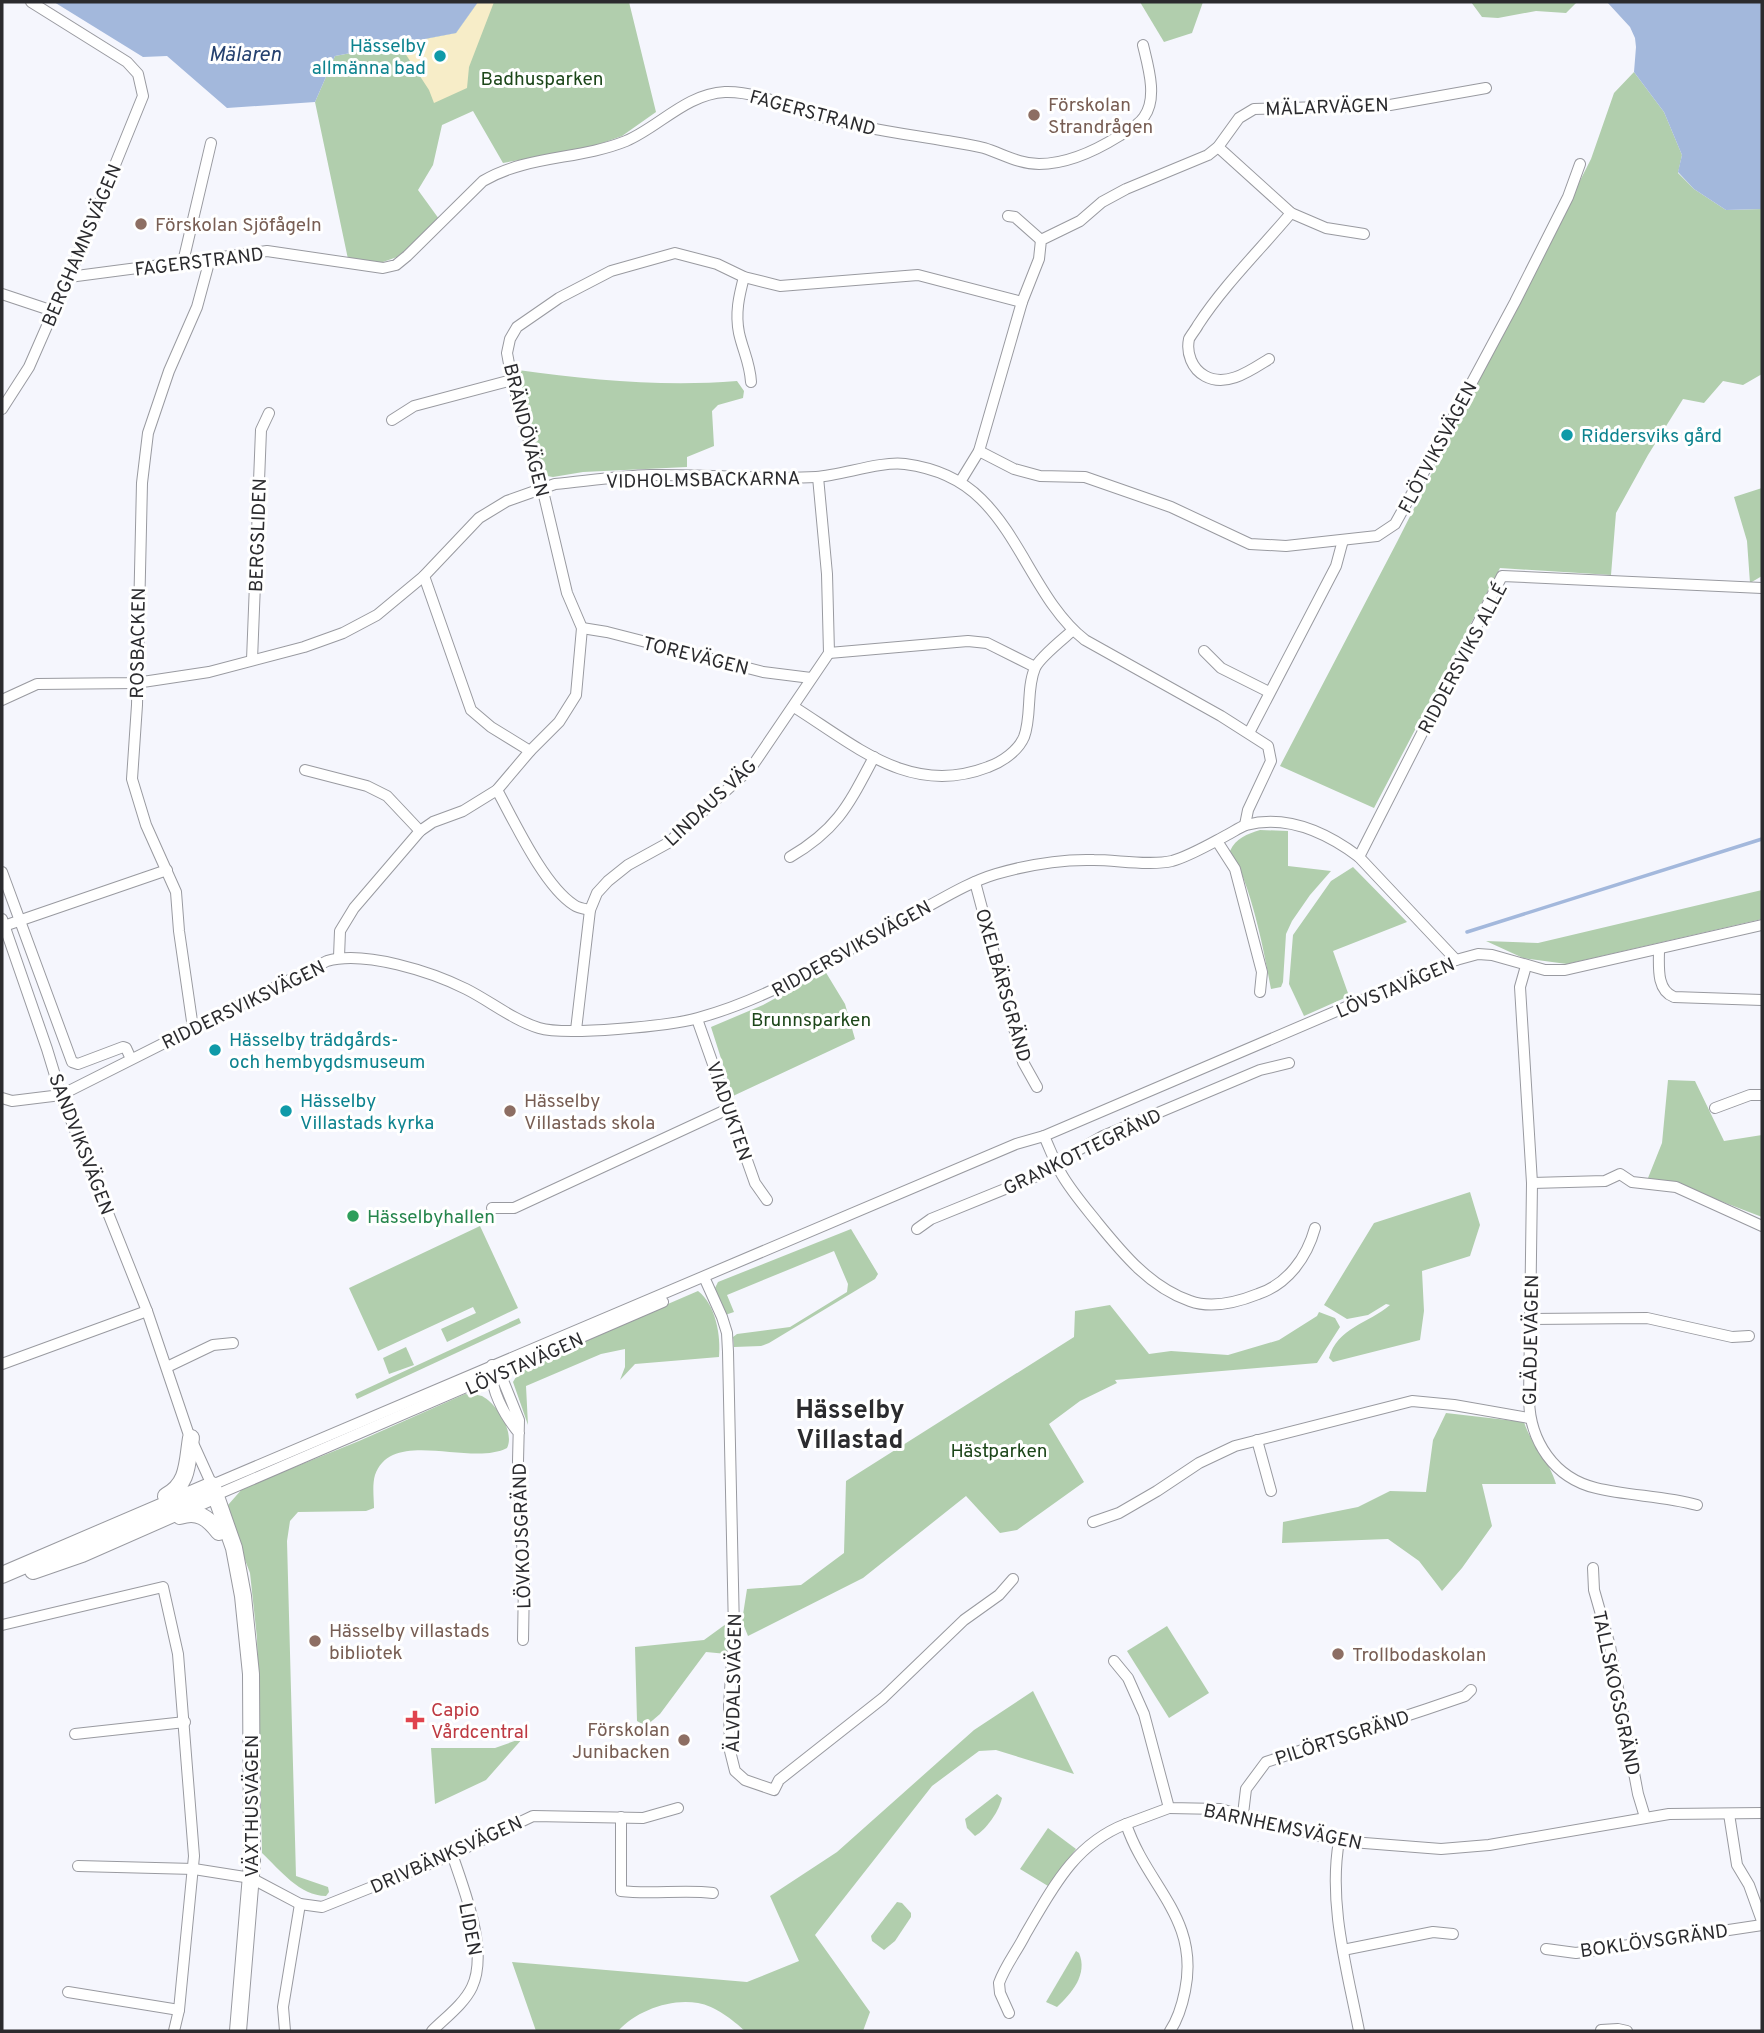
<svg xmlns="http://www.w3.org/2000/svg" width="1764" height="2033" viewBox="0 0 1764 2033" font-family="Overpass,sans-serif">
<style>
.green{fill:#b1cead}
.sand{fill:#f7edc8}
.water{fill:#a3b8dc}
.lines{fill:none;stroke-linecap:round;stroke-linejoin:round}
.stream{stroke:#a3b8dc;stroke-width:3.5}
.street-casing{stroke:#999aa0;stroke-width:12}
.secondary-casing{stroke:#999aa0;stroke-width:18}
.street{stroke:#fff;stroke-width:10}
.secondary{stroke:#fff;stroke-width:16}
.culture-dot{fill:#0f9aa8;stroke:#fff;stroke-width:2.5}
.education-dot{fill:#8d6e63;stroke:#fff;stroke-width:2.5}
.leisure-dot{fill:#2e9e5b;stroke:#fff;stroke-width:2.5}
.health-dot{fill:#e0444e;stroke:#fff;stroke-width:2.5}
.labels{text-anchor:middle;stroke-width:6;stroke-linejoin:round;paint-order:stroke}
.culture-label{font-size:19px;fill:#0d838f;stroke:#fff;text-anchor:start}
.park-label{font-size:19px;fill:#1c4619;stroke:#fff}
.education-label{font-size:19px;fill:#785e54;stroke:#fff;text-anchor:start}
.street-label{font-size:19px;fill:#2b2b2e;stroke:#fff}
.leisure-label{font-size:19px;fill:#27864d;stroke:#fff;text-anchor:start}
.health-label{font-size:19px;fill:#be3a42;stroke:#fff;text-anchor:start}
.water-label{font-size:21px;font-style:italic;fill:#264270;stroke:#fff}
.district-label{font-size:26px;font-weight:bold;fill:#2b2b2e;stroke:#fff}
</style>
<rect width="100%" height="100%" fill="#f5f6fd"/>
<!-- green -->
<g class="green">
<path d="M 478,2 L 629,2 L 656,112 L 622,136 L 591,147 L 503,163 L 473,111 L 442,125 L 433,165 L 418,190 L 439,219 L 400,256 L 380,263 L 348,259 L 315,102 L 335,56 L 456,33 Z"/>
<path d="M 1140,2 L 1203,2 L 1192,33 L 1164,42 Z"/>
<path d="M 1471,2 L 1577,2 L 1566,13 L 1536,11 L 1498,18 L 1482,17 Z"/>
<path d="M 1634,72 L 1664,112 L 1682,155 L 1678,173 L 1694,189 L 1726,210 L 1762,209 L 1762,374 L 1743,385 L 1723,381 L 1704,403 L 1683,399 L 1648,455 L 1616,513 L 1611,575 L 1500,568 L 1374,808 L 1280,766 L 1397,542 L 1591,159 L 1614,93 Z"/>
<path d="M 518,370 C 591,380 664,387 737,381 L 744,391 L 743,398 L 718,405 L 712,411 L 714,446 L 687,457 L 687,467 L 583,472 L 553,477 L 547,476 L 543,472 Z"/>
<path d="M 1762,488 L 1762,576 L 1750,583 L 1747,541 L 1734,497 Z"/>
<path d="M 1260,830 L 1288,831 L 1288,866 L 1331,871 L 1310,895 L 1292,921 L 1286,934 L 1283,982 L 1281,987 L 1271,989 C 1264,951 1251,883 1230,851 C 1236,838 1247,834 1260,830 Z"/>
<path d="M 1353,867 L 1407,922 L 1333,951 L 1349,996 L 1304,1016 L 1289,984 L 1293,935 L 1331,881 Z"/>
<path d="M 1762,890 L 1762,919 L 1567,964 L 1523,958 L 1486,941 L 1538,943 Z"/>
<path d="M 825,971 L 845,1004 L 855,1039 L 733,1096 L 711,1027 L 763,1005 Z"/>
<path d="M 1668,1080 L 1695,1081 L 1724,1141 L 1762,1135 L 1762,1217 L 1676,1184 L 1648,1178 L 1662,1143 Z"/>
<path d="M 1470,1192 L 1480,1225 L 1470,1256 L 1422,1271 L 1424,1311 L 1420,1340 L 1333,1362 L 1329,1358 C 1337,1328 1369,1323 1390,1305 L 1386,1304 L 1368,1315 L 1347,1319 L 1324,1305 L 1374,1223 Z"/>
<path d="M 480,1226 L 518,1308 L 447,1342 L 441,1329 L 476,1313 L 473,1307 L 378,1351 L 349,1288 Z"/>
<path d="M 851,1229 L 878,1274 L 875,1279 L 769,1343 L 761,1346 L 734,1347 L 733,1337 L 737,1334 L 790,1327 L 847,1292 L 848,1284 L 834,1251 L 727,1295 L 734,1312 L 725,1315 L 715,1288 L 718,1282 Z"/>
<path d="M 698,1291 C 716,1305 721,1336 719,1357 L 635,1364 L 620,1380 L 625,1367 L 625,1349 L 601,1354 L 526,1386 L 528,1425 L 513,1382 L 519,1372 L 538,1360 Z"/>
<path d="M 1110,1305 L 1149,1354 L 1171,1351 L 1228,1355 L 1279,1340 L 1317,1316 L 1319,1312 L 1335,1318 L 1340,1327 L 1317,1363 L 1115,1380 L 1117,1383 L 1080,1401 L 1049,1424 L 1084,1482 L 1017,1530 L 1000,1533 L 966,1496 L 863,1578 L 748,1636 L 742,1621 L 747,1589 L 801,1585 L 844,1553 L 846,1481 L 1074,1337 L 1075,1311 Z"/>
<path d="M 519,1318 L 521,1323 L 357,1399 L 355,1394 Z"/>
<path d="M 406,1347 L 414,1365 L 389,1374 L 383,1358 Z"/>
<path d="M 465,1394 C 471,1395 476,1394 482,1396 C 497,1404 515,1432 507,1448 C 471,1467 392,1427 375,1475 C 372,1485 374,1499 374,1508 L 366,1511 L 298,1512 L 290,1521 L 287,1541 L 296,1876 L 328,1887 L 329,1892 L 326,1896 C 300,1896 280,1870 262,1853 L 257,1638 L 250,1573 L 234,1531 L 228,1505 L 243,1488 L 359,1441 Z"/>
<path d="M 1446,1413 L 1524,1422 C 1531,1445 1550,1461 1556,1484 L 1482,1484 L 1492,1526 L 1462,1568 L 1442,1591 L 1419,1561 L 1388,1539 L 1282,1543 L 1283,1522 L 1358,1507 L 1390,1491 L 1426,1492 L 1433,1440 Z"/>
<path d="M 726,1624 L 727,1654 L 706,1652 L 660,1714 L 646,1726 L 637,1721 L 635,1647 L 704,1640 Z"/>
<path d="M 1167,1626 L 1209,1693 L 1169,1718 L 1127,1651 Z"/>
<path d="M 1033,1691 L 1074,1774 L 996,1750 L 979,1751 L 932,1786 L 815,1935 L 870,2012 L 863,2031 L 745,2031 C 733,2020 715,2006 698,2003 C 670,1998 636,2011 618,2031 L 536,2031 L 512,1962 L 747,1982 L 799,1961 L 770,1896 L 837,1852 L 974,1730 Z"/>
<path d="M 523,1738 L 486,1780 L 435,1804 L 431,1748 L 495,1748 Z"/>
<path d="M 997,1794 L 1002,1798 C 999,1811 987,1829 975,1836 L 967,1828 L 965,1819 Z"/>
<path d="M 1048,1828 L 1076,1849 L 1048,1886 L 1020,1869 Z"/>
<path d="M 897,1902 L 902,1903 L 911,1913 L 911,1917 L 895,1941 L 884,1950 L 872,1941 L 871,1936 Z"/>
<path d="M 1076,1951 L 1079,1953 C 1088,1974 1072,1993 1057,2007 L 1046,2002 Z"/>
</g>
<!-- sand -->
<path class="sand" d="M 478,2 L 494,2 L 469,67 L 467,88 L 434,103 L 429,90 L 399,44 L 456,33 Z"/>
<!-- water -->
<g class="water">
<path d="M 54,2 L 478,2 L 456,33 L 335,56 L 315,102 L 227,108 L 167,56 L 143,57 Z"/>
<path d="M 1607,2 L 1762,2 L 1762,209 L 1726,210 L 1694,189 L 1678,172 L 1682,155 L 1664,112 L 1634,72 L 1636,47 L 1635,38 L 1630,27 Z"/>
</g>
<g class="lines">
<!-- stream -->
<path class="stream" d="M 1467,932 L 1762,839"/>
<defs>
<g id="street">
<path d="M 1218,147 L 1291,213 L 1326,228 L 1364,234"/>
<path d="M 1008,216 L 1015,217 L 1041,240"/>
<path d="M 183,262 L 211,143"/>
<path d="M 69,277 L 267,251 L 383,268 L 396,265 L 407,256 L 483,181 C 527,155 579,160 626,141 C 659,127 686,94 725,92 C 757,91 791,108 822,117 C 863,129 906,134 947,141 C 959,143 972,145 984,148 C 1003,154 1019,164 1039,164 C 1068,164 1095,151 1119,136 C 1127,131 1138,126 1144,117 C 1158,98 1148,66 1143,45"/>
<path d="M 744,277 C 739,296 735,313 739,333 C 743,351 750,363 751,382"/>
<path d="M 2,294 L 53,311"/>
<path d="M 1269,359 C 1251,370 1227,388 1205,376 C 1192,369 1186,353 1189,339 C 1191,335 1196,329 1198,325 C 1224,285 1260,250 1291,213"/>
<path d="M 2,409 L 29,367 L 82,246 L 143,96 L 138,74 L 127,62 L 31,2"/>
<path d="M 392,420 L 414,406 L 512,380"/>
<path d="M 979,451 L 1014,469 L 1040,476 L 1085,477 L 1171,507 L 1250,544 L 1286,546 L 1377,536 L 1395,524 L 1425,470 L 1515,302 L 1568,197 L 1580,164"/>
<path d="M 960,482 L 979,451 L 1022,302 L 1039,259 L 1041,240 L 1080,221 L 1102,202 L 1126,189 L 1208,155 L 1218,147 L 1239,118 L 1254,109 L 1390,105 L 1486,88"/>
<path d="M 424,576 L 471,710 L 491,727 L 530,751"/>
<path d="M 582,628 L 607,632 L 763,672 L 811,678"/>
<path d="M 1204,651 L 1221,668 L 1269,692"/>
<path d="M 829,653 L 968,641 L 987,643 L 1035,667"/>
<path d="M 252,660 L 261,430 L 269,413"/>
<path d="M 2,700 L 37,684 L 136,683 L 209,672 L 304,647 L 343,633 L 377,615 L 424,576 L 479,518 L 507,501 L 555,484 C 586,481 619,476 650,475 C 705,474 761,480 816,477 C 843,475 880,461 905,464 C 935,468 960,478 981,499 C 1022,539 1040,605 1085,640 L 1221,716 L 1268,746 L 1271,761 L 1248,810 L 1245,825"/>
<path d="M 794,707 C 856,746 911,797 988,767 C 1002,762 1018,751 1024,737 C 1032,716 1026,689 1035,668 C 1039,658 1063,639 1072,631"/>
<path d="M 1249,733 L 1336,566 L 1343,540"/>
<path d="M 305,770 L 367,786 L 387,796 L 420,831"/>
<path d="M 497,790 C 514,821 544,886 574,905 C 578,908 585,909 590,910"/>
<path d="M 1217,841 L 1235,869 L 1262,972 L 1260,992"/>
<path d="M 790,857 C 838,829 849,804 874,757"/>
<path d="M 1359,857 L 1502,576 L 1762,588"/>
<path d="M 2,872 L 72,1062 L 78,1064 L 123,1047 L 126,1048 L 131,1059"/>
<path d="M 975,882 L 1023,1062 L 1037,1087"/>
<path d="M 2,919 L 47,1049 L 61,1095 L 147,1311 L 192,1444"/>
<path d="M 4,926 L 167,870"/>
<path d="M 1659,949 C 1659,966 1656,990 1674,997 L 1762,1000"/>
<path d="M 339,957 L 340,931 L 354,908 L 420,831 L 433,822 L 463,811 L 497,790 L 530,751 L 559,722 L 576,695 L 582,628 L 567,593 L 542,487 L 512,380 L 507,353 L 510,339 L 517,327 L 559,298 L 611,271 L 675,253 L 717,264 L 744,277 L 780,286 L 918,275 L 1022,302"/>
<path d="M 1526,966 L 1520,987 L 1532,1183 L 1529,1400 C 1530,1441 1554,1478 1596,1488 C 1629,1496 1664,1496 1697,1505"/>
<path d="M 697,1019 L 755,1183 L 767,1200"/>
<path d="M 193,1028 L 179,931 L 176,892 L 146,825 L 132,779 L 137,705 L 142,483 L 148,433 L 169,371 L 197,307 L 210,259"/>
<path d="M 576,1030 L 590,910 L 597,893 L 608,881 L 628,865 L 668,843 L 751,768 L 829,653 L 827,574 L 818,477"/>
<path d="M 2,1098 L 12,1101 L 61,1095 L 327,961 C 364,950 432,972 466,989 C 490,1001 513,1020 539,1028 C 565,1036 670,1026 698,1018 C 775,997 841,953 912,915 C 939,901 966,883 996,874 C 1027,865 1062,859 1094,860 C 1117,860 1150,866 1172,861 C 1190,856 1210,844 1227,835 C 1233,832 1240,827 1246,825 C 1288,814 1327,833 1359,857 L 1456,960"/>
<path d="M 1715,1108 L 1750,1095 L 1762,1095"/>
<path d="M 1044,1136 C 1050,1149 1055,1163 1062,1175 C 1072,1192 1085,1207 1097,1222 C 1123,1254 1150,1287 1190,1301 C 1212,1309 1238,1302 1258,1294 C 1288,1284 1307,1257 1315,1228"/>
<path d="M 1532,1183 L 1605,1181 L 1620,1174 L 1632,1182 L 1676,1187 L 1762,1226"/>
<path d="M 492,1208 L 514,1208 L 730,1108"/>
<path d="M 917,1229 L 931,1219 L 1037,1176 L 1056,1163 L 1103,1136 L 1260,1070 L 1289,1063"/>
<path d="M 704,1277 L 722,1317 L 727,1333 L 728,1352 L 734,1631 L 729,1705 L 730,1751 L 735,1771 L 745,1780 L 774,1790 L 779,1780 L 883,1698 L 964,1620 L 999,1595 L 1013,1579"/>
<path d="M 1530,1319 L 1647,1318 L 1732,1337 L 1749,1336"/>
<path d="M 2,1364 L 147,1311"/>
<path d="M 167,1367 L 213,1345 L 233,1343"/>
<path d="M 519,1433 C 504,1415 489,1388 492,1365 L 500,1373 L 519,1420 L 518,1461 L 524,1581 L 523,1640"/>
<path d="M 1257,1440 L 1271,1491"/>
<path d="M 192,1441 L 212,1485 L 1016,1144 L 1044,1136 L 1456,960 L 1478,954 L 1492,955 L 1545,970 L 1565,970 L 1762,925"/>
<path d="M 216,1495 L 663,1302"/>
<path d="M 1093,1522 L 1119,1513 L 1157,1491 L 1199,1463 L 1235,1446 L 1412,1401 L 1454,1405 L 1529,1418"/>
<path d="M 1593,1568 L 1594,1590 L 1610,1646 L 1638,1794 L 1645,1817"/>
<path d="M 2,1625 L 163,1587 L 178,1654 L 194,1856 L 179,2010 L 174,2031"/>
<path d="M 1114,1661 L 1128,1678 L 1144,1714 L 1169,1808 L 1220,1809 L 1339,1841 L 1441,1849 L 1489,1845 L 1669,1814 L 1762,1813"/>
<path d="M 75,1734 L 185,1722"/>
<path d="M 1169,1808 L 1126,1824 C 1147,1887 1200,1918 1185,1991 C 1182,2006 1178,2019 1170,2031"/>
<path d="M 1243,1814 L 1246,1789 L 1266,1762 L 1427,1709 L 1465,1696 L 1471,1690"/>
<path d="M 1729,1814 L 1737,1865 L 1749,1885 L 1762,1921"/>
<path d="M 621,1817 L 621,1891 C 652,1895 683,1889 713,1893"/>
<path d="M 1339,1841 C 1328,1904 1347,1969 1359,2031"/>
<path d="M 78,1866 L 194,1869 L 251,1878 L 300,1904 L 322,1907 L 442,1859 L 533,1816 L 643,1818 L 678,1808"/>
<path d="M 1546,1949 L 1576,1953 L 1762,1925"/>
<path d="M 1343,1950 L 1433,1932 L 1453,1934"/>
<path d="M 68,1992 L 179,2010"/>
<path d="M 1009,2013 L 1000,1993 L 999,1983 C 1005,1966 1017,1951 1025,1935 C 1052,1889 1074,1844 1126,1824"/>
<path d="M 1601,2030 L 1618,2029 L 1627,2031"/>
<path d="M 285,2031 L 283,2007 L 300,1904"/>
<path d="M 432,2031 C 445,2018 464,2004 472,1987 C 489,1951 464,1890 452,1854"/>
</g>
<g id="secondary">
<path d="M 166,1496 C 189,1484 187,1462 191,1438"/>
<path d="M 180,1516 C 198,1510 208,1518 219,1532"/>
<path d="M 33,1571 L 82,1554 L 216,1495"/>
<path d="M 2,1575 L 212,1485 L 234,1548 L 243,1596 L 251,1674 L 252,1863 L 238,2031"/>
</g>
</defs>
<!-- street casing -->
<use href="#street" class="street-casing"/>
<!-- secondary casing -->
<use href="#secondary" class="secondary-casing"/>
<!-- street -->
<use href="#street" class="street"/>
<!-- secondary -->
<use href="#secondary" class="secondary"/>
</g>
<!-- markers -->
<g class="culture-dot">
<circle cx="440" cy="56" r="7"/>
<circle cx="1567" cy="435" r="7"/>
<circle cx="215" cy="1050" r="7"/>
<circle cx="286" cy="1111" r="7"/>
</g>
<g class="education-dot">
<circle cx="1034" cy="115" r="7"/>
<circle cx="141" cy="224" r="7"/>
<circle cx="510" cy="1111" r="7"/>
<circle cx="315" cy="1641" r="7"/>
<circle cx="1338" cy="1654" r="7"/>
<circle cx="684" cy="1740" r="7"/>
</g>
<circle class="leisure-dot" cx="353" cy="1216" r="7"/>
<path class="health-dot" d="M411.5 1709.5h7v7h7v7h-7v7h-7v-7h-7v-7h7z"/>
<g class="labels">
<!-- culture labels -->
<g class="culture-label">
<text x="426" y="52" text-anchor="end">Hässelby<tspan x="426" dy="22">allmänna bad</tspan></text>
<text x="1581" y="442">Riddersviks gård</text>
<text x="229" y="1046">Hässelby trädgårds-<tspan x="229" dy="22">och hembygdsmuseum</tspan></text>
<text x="300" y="1107">Hässelby<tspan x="300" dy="22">Villastads kyrka</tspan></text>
</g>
<!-- park labels -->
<g class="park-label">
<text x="542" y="85">Badhusparken</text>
<text x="811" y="1026">Brunnsparken</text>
<text x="999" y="1457">Hästparken</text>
</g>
<!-- education labels -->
<g class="education-label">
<text x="1048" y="111">Förskolan<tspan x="1048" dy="22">Strandrågen</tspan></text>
<text x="155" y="231">Förskolan Sjöfågeln</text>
<text x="524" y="1107">Hässelby<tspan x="524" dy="22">Villastads skola</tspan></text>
<text x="329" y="1637">Hässelby villastads<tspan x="329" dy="22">bibliotek</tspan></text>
<text x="1352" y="1661">Trollbodaskolan</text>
<text x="670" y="1736" text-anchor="end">Förskolan<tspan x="670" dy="22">Junibacken</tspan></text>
</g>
<!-- street labels -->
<g class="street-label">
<text transform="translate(1327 106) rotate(-2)" y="7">MÄLARVÄGEN</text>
<text transform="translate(813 112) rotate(15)" y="7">FAGERSTRAND</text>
<text transform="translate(81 245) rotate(-67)" y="7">BERGHAMNSVÄGEN</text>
<text transform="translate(199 261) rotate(-7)" y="7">FAGERSTRAND</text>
<text transform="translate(527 430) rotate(76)" y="7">BRÄNDÖVÄGEN</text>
<text transform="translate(1437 447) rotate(-62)" y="7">FLÖTVIKSVÄGEN</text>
<text transform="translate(703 479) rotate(-1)" y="7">VIDHOLMSBACKARNA</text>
<text transform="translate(257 535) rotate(-88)" y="7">BERGSLIDEN</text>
<text transform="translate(137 643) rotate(-89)" y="7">ROSBACKEN</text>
<text transform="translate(696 655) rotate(14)" y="7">TOREVÄGEN</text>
<text transform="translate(1462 658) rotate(-62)" y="7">RIDDERSVIKS ALLÉ</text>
<text transform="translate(710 802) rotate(-43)" y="7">LINDAUS VÄG</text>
<text transform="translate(851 948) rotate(-29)" y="7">RIDDERSVIKSVÄGEN</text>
<text transform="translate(1004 985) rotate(74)" y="7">OXELBÄRSGRÄND</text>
<text transform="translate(1395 987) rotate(-23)" y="7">LÖVSTAVÄGEN</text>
<text transform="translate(243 1004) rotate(-26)" y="7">RIDDERSVIKSVÄGEN</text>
<text transform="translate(730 1111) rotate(71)" y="7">VIADUKTEN</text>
<text transform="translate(82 1144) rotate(69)" y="7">SANDVIKSVÄGEN</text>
<text transform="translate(1082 1151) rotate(-26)" y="7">GRANKOTTEGRÄND</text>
<text transform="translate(1530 1340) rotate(-89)" y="7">GLÄDJEVÄGEN</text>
<text transform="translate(524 1363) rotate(-24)" y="7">LÖVSTAVÄGEN</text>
<text transform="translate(521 1536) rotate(-92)" y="7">LÖVKOJSGRÄND</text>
<text transform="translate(733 1683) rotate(-89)" y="7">ÄLVDALSVÄGEN</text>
<text transform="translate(1617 1693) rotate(78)" y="7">TALLSKOGSGRÄND</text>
<text transform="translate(1342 1737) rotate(-18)" y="7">PILÖRTSGRÄND</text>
<text transform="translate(251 1806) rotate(-90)" y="7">VÄXTHUSVÄGEN</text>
<text transform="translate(1283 1826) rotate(12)" y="7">BARNHEMSVÄGEN</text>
<text transform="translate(446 1854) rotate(-24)" y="7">DRIVBÄNKSVÄGEN</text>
<text transform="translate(471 1929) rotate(79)" y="7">LIDEN</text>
<text transform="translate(1654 1940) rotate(-8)" y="7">BOKLÖVSGRÄND</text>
</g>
<!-- leisure labels -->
<g class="leisure-label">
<text x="367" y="1223">Hässelbyhallen</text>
</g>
<!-- health labels -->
<g class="health-label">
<text x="431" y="1716">Capio<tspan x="431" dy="22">Vårdcentral</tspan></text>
</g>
<!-- water labels -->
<g class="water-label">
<text x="245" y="61">Mälaren</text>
</g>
<!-- district labels -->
<g class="district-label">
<text x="850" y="1418">Hässelby<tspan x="850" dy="30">Villastad</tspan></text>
</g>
</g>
<!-- border -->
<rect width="1764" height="2033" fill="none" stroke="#2b2b2e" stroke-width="7"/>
</svg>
